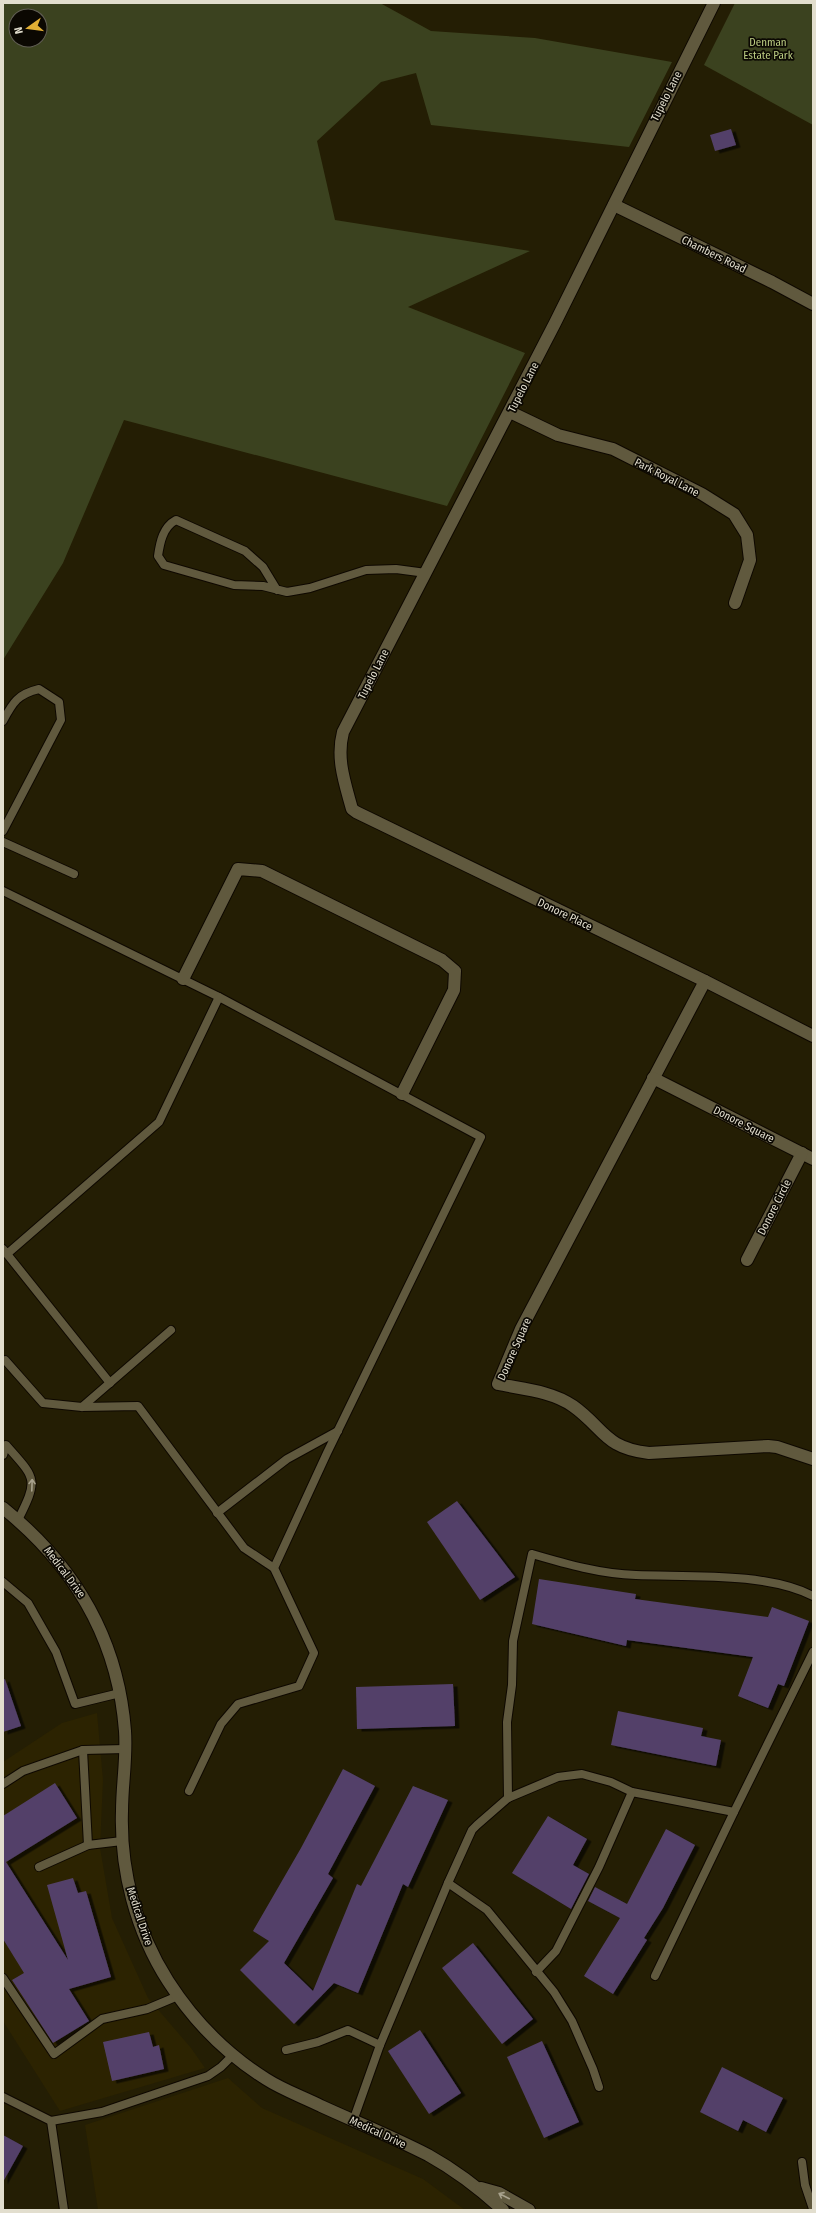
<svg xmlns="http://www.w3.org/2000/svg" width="816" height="2213" viewBox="0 0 816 2213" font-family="'Fira Sans Condensed',sans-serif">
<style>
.built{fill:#2c2301}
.green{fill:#3b421f;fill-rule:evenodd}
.building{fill:#534169;filter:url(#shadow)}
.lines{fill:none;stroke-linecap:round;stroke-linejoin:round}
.lane-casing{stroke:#0e0800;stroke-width:10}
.street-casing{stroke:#0e0800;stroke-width:14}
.secondary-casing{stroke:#0e0800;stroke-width:14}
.lane{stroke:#60593e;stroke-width:8}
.street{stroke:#60593e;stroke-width:12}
.secondary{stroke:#60593e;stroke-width:12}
.oneway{stroke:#a8a28d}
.labels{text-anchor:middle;stroke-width:3.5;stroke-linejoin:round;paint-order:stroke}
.park-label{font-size:11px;fill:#bbcc82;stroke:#0b0802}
.street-label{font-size:11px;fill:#e2dece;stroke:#0b0802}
</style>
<defs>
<filter id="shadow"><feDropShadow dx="4.5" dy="2.5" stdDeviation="0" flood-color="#0009"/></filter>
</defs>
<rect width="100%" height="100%" fill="#241e04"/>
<!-- built -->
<g class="built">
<path d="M 97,1713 L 103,1780 L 100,1848 L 112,1918 L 148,1998 L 191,2048 L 205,2068 L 60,2111 L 3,2021 L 3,1762 L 62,1723 Z"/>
<path d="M 228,2078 L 262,2108 L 423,2179 L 465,2210 L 98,2210 L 85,2125 Z"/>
</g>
<!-- green -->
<g class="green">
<path d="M 3,3 L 380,3 L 431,31 L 535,38 L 672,62 L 629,147 L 431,125 L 416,73 L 381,82 L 317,141 L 335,220 L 530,251 L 408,307 L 525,353 L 447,506 L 124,420 L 63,563 L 3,660 ZM 16,16 L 40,16 L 40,40 L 16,40 Z"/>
<path d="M 735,3 L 813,3 L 813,125 L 704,65 Z"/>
</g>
<!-- building -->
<g class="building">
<path d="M 731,129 L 736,145 L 715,151 L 710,135 Z"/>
<path d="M 457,1501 L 515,1577 L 480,1600 L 427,1522 Z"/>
<path d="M 539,1579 L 636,1594 L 635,1599 L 768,1617 L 772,1607 L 809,1621 L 784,1686 L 778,1684 L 768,1708 L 738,1696 L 753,1657 L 627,1640 L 626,1646 L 532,1624 Z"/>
<path d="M 5,1679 L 21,1726 L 3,1732 L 3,1680 Z"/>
<path d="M 453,1684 L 455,1726 L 357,1729 L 356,1687 Z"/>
<path d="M 618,1711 L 703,1728 L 701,1736 L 721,1740 L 716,1766 L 611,1745 Z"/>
<path d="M 343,1769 L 375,1786 L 328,1874 L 333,1878 L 284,1963 L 313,1991 L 357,1884 L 361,1886 L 413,1786 L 448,1800 L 408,1887 L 403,1884 L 358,1993 L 334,1983 L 294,2024 L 240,1970 L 269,1941 L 253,1931 L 301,1848 Z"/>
<path d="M 55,1783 L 77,1818 L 6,1862 L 68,1960 L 47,1885 L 73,1878 L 78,1893 L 86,1891 L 111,1977 L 69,1989 L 89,2021 L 53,2043 L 12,1980 L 24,1973 L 3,1939 L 3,1816 Z"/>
<path d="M 548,1816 L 587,1839 L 573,1865 L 589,1874 L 571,1909 L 512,1873 Z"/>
<path d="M 666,1829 L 695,1845 L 663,1908 L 644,1938 L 647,1940 L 613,1994 L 584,1976 L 620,1918 L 588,1901 L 595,1887 L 627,1904 Z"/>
<path d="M 473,1943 L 533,2019 L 502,2044 L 442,1968 Z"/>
<path d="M 420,2030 L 461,2093 L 429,2114 L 388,2051 Z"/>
<path d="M 149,2032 L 153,2047 L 159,2045 L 164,2069 L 112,2081 L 103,2042 Z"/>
<path d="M 542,2041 L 579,2122 L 544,2138 L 507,2057 Z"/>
<path d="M 722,2067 L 783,2098 L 766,2132 L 743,2120 L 738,2131 L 700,2112 Z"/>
<path d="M 3,2135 L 23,2146 L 3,2182 Z"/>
</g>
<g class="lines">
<defs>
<g id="lane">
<path d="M 277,590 L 263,567 L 245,551 L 176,520 C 163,527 160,542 158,556 L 164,565 L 234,585 L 263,586 L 287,592 L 310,588 L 366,570 L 396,569 L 426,573"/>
<path d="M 3,721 C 13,702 18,694 39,689 L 59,702 L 61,720 L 3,831"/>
<path d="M 3,842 L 74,874"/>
<path d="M 3,891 L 219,997 L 481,1137 L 327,1453 L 274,1568 L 314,1653 L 299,1686 L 238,1704 L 221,1724 L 189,1791"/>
<path d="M 3,1249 L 7,1254 L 159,1122 L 219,997"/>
<path d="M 7,1254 L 110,1383"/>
<path d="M 3,1361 L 5,1360 L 43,1403 L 82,1407 L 138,1406 L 244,1548 L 274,1568"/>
<path d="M 82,1407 L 171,1330"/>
<path d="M 3,1455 L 6,1445 C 36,1479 39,1478 18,1520"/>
<path d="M 217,1513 L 287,1459 L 338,1431"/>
<path d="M 3,1582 L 28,1603 L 56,1652 L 75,1704 L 120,1693"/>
<path d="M 83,1750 L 88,1845"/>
<path d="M 3,1784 L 23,1771 L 83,1750 L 125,1749"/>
<path d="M 508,1798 L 507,1722 L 512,1685 L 513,1641 L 532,1554 C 566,1564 601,1574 636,1575 C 688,1577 767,1572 813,1596"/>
<path d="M 734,1812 L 813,1652"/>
<path d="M 39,1867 L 88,1845 L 122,1841"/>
<path d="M 448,1883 L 487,1910 L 554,1992 L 572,2021 L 593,2069 L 599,2087"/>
<path d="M 536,1972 L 556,1951 L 599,1867 L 632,1792 L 734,1812 L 655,1976"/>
<path d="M 3,1978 L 54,2054 L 102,2019 L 147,2009 L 178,1996"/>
<path d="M 286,2050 L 318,2042 L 348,2030 L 380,2045 L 448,1883 L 472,1830 L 477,1825 L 508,1798 L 558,1777 L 582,1774 L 611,1782 L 632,1792"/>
<path d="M 3,2097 L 51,2121 L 64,2210"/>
<path d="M 51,2121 L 102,2112 L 208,2076 L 221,2067 L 233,2055"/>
<path d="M 353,2121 L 380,2045"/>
<path d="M 802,2162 L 805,2185 L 813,2209"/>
</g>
<g id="street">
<path d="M 714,3 L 555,323 L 343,732 C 336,759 345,783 352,809 L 356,812 L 705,981 L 813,1036"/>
<path d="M 614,205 L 772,282 L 813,304"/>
<path d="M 510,412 L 558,435 L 613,449 L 702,494 L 734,514 L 747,535 L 750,560 L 735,603"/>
<path d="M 183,979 L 238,869 L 262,871 L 442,960 L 455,971 L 454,990 L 402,1094"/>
<path d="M 705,981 L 521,1329 L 498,1384 C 522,1389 552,1391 573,1406 C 604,1428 604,1448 649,1453 L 768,1446 L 777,1447 L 813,1459"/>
<path d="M 653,1078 L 813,1159"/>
<path d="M 747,1260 L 802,1153"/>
</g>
<g id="secondary">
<path d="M 3,1508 C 75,1566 118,1639 125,1731 C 127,1758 122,1784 122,1811 C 120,1870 136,1931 168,1981 C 193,2020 226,2054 266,2079 C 283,2090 303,2097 321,2106 C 356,2122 393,2137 428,2155 C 455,2170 480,2189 503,2210"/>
<path d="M 481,2188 L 499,2193 L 529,2210"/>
</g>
</defs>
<!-- lane casing -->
<use href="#lane" class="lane-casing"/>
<!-- street casing -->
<use href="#street" class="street-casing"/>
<!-- secondary casing -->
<use href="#secondary" class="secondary-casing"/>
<!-- lane -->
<use href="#lane" class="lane"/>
<!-- street -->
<use href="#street" class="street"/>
<!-- secondary -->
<use href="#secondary" class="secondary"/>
</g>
<!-- one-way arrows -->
<defs><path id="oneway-shaft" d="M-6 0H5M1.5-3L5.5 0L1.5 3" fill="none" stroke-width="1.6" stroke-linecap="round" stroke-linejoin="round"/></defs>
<g class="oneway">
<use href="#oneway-shaft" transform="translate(32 1485) rotate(-88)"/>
<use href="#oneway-shaft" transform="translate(504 2196) rotate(-153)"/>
</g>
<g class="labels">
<!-- park labels -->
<g class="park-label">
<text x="768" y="46">Denman<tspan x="768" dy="13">Estate Park</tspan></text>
</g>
<!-- street labels -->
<g class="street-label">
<text transform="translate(666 96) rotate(-63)" y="4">Tupelo Lane</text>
<text transform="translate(714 254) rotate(26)" y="4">Chambers Road</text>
<text transform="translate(523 387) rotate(-63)" y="4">Tupelo Lane</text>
<text transform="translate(667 477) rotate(27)" y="4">Park Royal Lane</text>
<text transform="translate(373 674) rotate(-63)" y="4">Tupelo Lane</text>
<text transform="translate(565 914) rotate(26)" y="4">Donore Place</text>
<text transform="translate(744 1124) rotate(27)" y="4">Donore Square</text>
<text transform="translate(774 1207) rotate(-63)" y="4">Donore Circle</text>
<text transform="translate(514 1349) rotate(-66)" y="4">Donore Square</text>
<text transform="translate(65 1572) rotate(53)" y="4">Medical Drive</text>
<text transform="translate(140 1916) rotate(72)" y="4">Medical Drive</text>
<text transform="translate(378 2132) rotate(25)" y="4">Medical Drive</text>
</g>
</g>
<!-- border -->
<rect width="816" height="2213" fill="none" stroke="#e2dece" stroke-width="8"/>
<!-- north arrow -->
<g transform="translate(28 28) rotate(256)"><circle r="19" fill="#0b0802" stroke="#615e54"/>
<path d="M0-3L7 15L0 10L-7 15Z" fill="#e2af34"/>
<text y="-6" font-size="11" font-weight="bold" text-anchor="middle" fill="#e2dece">N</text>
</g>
</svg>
